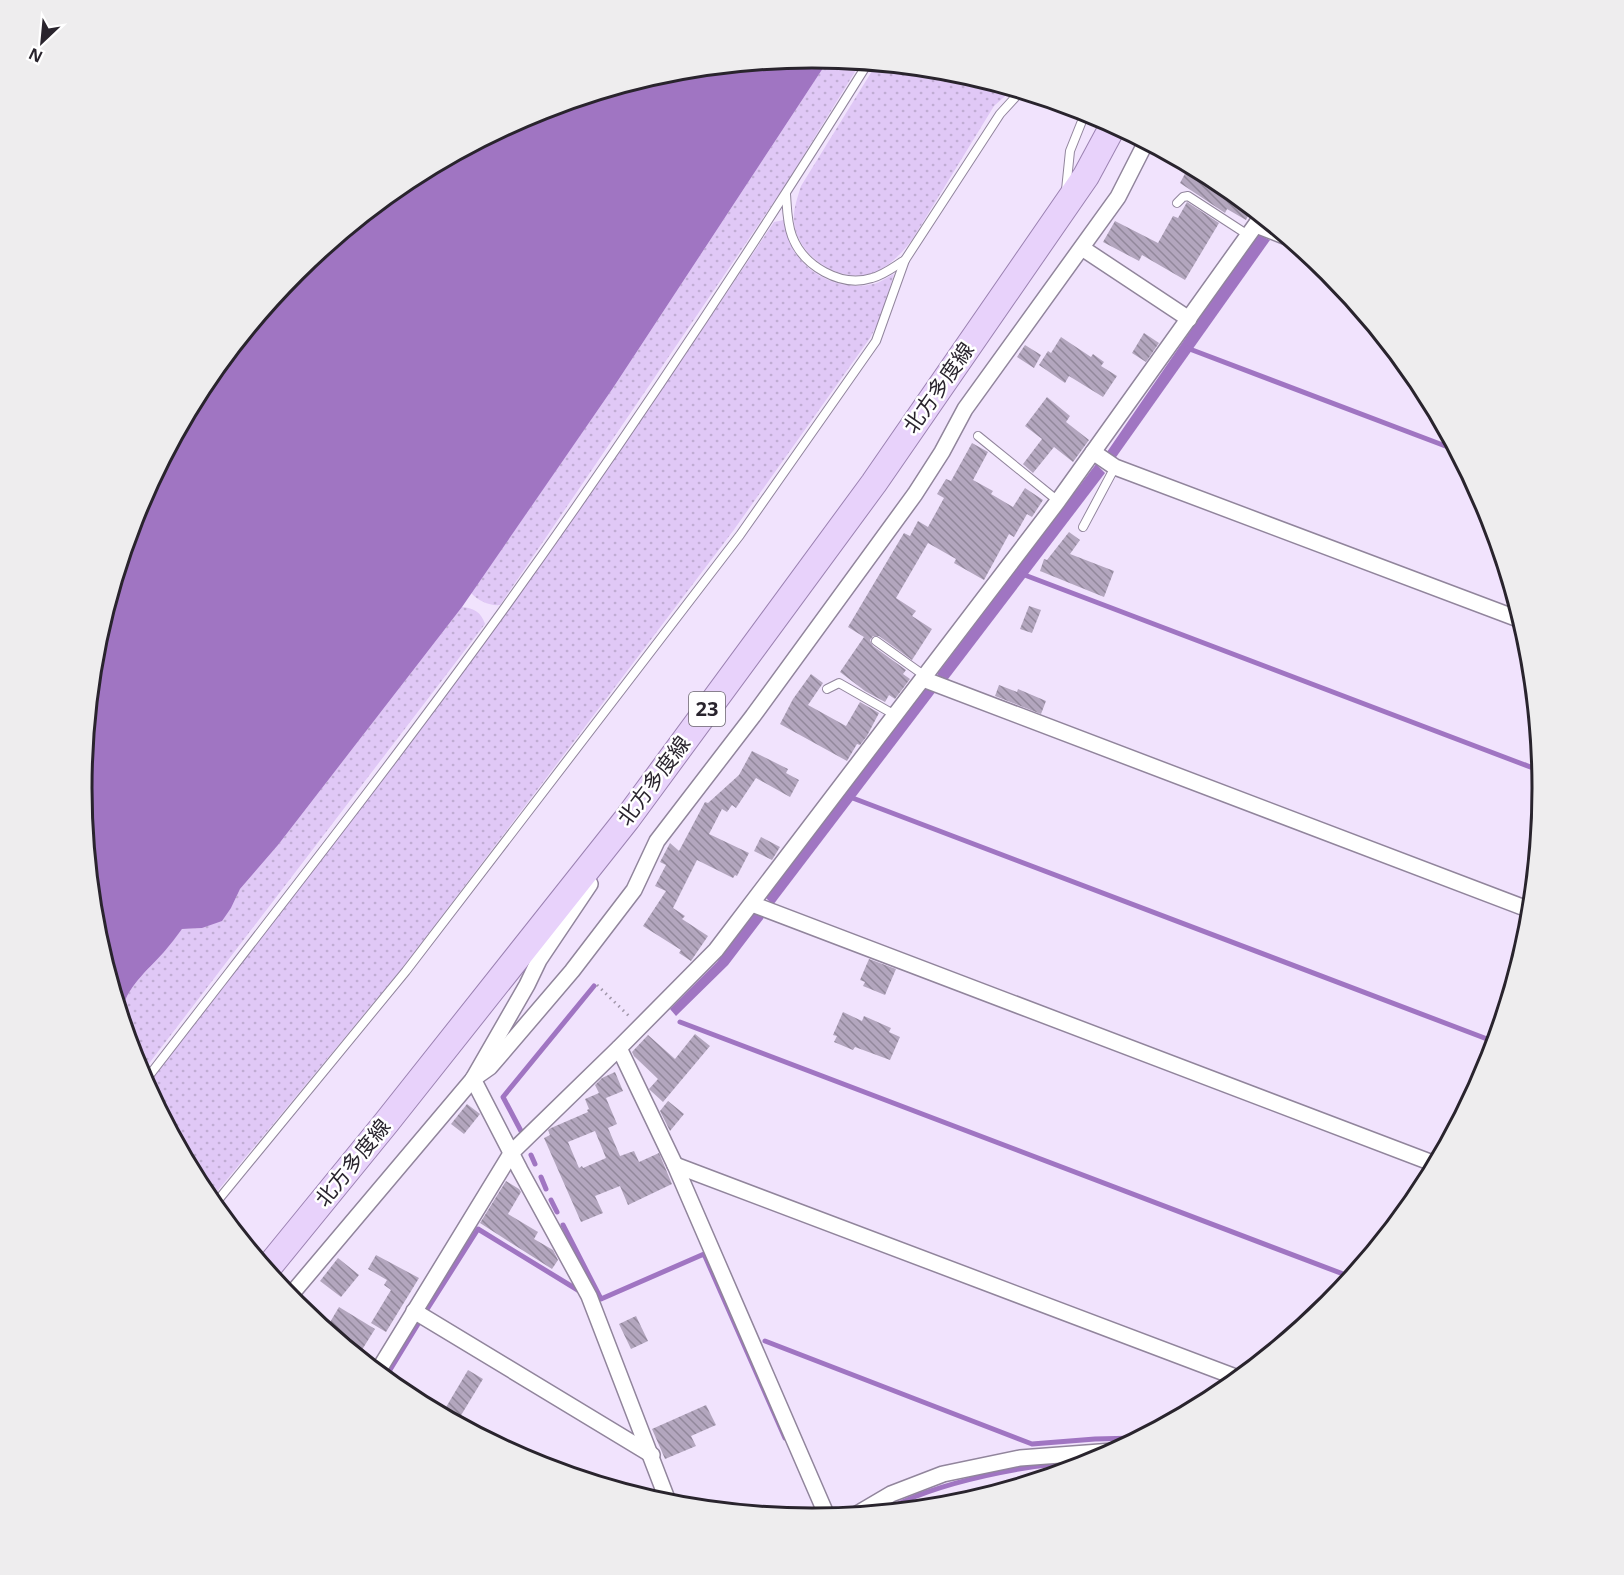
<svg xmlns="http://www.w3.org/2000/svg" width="1624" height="1575" viewBox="0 0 1624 1575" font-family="'Open Sans','Noto Sans JP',sans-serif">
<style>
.grass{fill:url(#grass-dots)}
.water{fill:#a075c2}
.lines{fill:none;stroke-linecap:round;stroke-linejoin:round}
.stream{stroke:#a075c2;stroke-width:5}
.building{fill:url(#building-back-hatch);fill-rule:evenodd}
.lane-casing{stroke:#91859c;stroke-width:10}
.street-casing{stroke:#91859c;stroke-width:18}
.primary-casing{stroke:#9b82b1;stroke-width:28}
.path{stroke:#a096a9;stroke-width:3;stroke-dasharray:1.5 4.5;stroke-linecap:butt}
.lane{stroke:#fff;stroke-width:8}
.street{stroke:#fff;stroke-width:15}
.primary{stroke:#e8d2fb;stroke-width:26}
.labels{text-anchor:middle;stroke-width:5;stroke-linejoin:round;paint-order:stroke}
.shield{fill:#fff;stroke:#69666c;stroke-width:1.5}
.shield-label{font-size:20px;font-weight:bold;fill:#29242d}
.street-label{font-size:21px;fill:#29242d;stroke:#fff}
.rim{fill:none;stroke:#29242d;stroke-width:3}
</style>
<defs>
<pattern id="grass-dots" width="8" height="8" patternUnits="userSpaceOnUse" patternTransform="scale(1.5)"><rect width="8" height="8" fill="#e0c8f6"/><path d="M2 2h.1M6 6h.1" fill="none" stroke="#c0acd3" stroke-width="1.8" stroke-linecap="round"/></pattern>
<pattern id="building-back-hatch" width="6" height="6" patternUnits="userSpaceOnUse" patternTransform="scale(1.5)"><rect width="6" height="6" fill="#b3a6be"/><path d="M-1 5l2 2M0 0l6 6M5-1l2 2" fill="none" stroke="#92879b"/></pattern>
</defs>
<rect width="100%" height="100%" fill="#f1e3fd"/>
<!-- grass -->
<g class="grass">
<path d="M 829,59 L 861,62 L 784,187 L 500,605 C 490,606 478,601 471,593 L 613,388 Z"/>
<path d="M 877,63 L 955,71 L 1013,89 L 994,106 L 912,240 C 900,255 886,271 865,275 C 834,280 797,254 794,222 C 793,210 797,199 801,186 Z"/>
<path d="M 784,220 C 786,227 787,236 790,243 C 803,274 841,292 873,284 C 880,283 887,277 894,274 L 880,319 L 870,338 L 733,531 L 404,966 L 210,1200 L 204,1193 L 147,1086 C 268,929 391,772 507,611 C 599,483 687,353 774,222 Z"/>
<path d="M 462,607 C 474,608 481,612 485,624 L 141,1074 L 121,1014 C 126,987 147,971 164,952 C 170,944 176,937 182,929 L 202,928 L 231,908 L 240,889 L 278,845 Z"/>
</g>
<!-- water -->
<g class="water">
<path d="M 812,57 L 829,59 L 613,388 L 462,607 L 278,845 L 240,889 L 231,908 L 222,921 L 202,928 L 182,929 C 176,937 170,945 164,952 C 147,971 126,987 121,1014 L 95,930 L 82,787 L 96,645 L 137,508 L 205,381 L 296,271 L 406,180 L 533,112 L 544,109 L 670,71 Z"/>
<path d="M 1257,234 L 1270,240 L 1114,460 L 1107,452 Z"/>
<path d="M 1096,464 L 1105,473 L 945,683 L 937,674 Z"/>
<path d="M 926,687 L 936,691 L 773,905 L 766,898 Z"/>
<path d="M 756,911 L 766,915 L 728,965 L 676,1016 L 670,1009 L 717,962 Z"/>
</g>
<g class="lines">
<!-- stream -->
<g class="stream">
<path d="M 1187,348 L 1456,450"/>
<path d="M 1022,574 L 1541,771"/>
<path d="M 850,797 L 1495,1042"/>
<path d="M 680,1022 L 1351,1277"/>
<path d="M 521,1131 L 503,1097 L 594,986"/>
<path d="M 531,1155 L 535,1164"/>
<path d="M 541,1177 L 546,1189"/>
<path d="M 551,1200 L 557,1212"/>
<path d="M 563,1225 L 601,1299 L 704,1254 L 785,1438"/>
<path d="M 426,1311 L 478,1229 L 581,1292"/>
<path d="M 765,1341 L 1032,1444 L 1095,1439 L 1137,1438"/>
<path d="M 385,1378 L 418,1324"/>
<path d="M 885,1511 C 935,1482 1035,1462 1093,1462"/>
</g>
</g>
<!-- building -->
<g class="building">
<path d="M 1189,166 L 1218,180 L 1252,208 L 1246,220 L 1227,209 L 1225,213 L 1180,183 Z"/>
<path d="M 1187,202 L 1219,223 L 1185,280 L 1142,255 L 1139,261 L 1103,242 L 1115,221 L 1158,243 L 1173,216 L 1178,218 Z"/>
<path d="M 1144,333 L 1159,343 L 1146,362 L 1132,353 Z"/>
<path d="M 1061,337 L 1091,357 L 1093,354 L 1104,362 L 1101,366 L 1117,376 L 1103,397 L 1069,376 L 1065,383 L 1039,365 L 1048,351 L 1051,353 Z"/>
<path d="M 1025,345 L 1041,355 L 1034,368 L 1017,357 Z"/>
<path d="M 1047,397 L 1070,416 L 1066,422 L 1089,440 L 1073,462 L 1054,447 L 1033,473 L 1023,464 L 1042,439 L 1025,426 Z"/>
<path d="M 972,443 L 988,452 L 973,480 L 993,491 L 991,494 L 1013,507 L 1025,488 L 1043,500 L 1032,517 L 1027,514 L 1014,537 L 1009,534 L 984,580 L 954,563 L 956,559 L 928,543 L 896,598 L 916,611 L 912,616 L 932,629 L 912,660 L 879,636 L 873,636 L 870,640 L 873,646 L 906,670 L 903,674 L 910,679 L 895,699 L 889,695 L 885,702 L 865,691 L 840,672 L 864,637 L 848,627 L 904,533 L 910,536 L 918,521 L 928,527 L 944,498 L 937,494 L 946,479 L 951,481 Z"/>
<path d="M 1069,532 L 1080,540 L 1070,554 L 1114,571 L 1104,597 L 1040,571 L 1044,559 L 1047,560 Z"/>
<path d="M 1029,606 L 1041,610 L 1032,633 L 1020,629 Z"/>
<path d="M 811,674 L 823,683 L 808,705 L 846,726 L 860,702 L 879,713 L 867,736 L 860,745 L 857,744 L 847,761 L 780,724 L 793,699 Z"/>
<path d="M 999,685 L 1017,692 L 1018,689 L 1046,701 L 1041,714 L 995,696 Z"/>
<path d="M 752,751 L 788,769 L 786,773 L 799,780 L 790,797 L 756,778 L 736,808 L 732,805 L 727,812 L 722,809 L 709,834 L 749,853 L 737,876 L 735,875 L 733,878 L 697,860 L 673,908 L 685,916 L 682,919 L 708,936 L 691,961 L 679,953 L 681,950 L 643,926 L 666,891 L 655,886 L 666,865 L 660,862 L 670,843 L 679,851 L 705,802 L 708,803 L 739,775 Z"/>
<path d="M 761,837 L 780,847 L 772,860 L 754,851 Z"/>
<path d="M 869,959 L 896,969 L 885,995 L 863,986 L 865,982 L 860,980 Z"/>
<path d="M 843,1012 L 862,1021 L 864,1016 L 891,1028 L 889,1032 L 900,1037 L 890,1060 L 855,1047 L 853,1050 L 834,1042 L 837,1036 L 833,1035 Z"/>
<path d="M 695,1034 L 710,1046 L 663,1102 L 649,1089 L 658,1079 L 634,1056 L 632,1052 L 648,1035 L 675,1059 Z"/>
<path d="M 615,1072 L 623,1091 L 606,1098 L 617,1124 L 608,1128 L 620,1156 L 634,1151 L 639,1162 L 659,1153 L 672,1184 L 628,1205 L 620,1186 L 595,1196 L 603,1213 L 581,1222 L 544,1138 L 550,1135 L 548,1130 L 551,1128 L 588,1112 L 587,1110 L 589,1109 L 585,1099 L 599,1093 L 595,1085 L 602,1078 ZM 595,1131 L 606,1158 L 583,1168 L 582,1166 L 579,1168 L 568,1142 Z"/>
<path d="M 668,1101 L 684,1114 L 670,1131 L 660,1111 Z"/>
<path d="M 467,1104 L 480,1114 L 464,1134 L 451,1124 Z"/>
<path d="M 506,1181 L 519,1189 L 521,1192 L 508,1214 L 538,1232 L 534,1239 L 553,1250 L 558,1260 L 552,1269 L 480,1223 Z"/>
<path d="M 376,1255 L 419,1278 L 386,1332 L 371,1323 L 391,1290 L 384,1285 L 387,1280 L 368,1269 Z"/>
<path d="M 338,1258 L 359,1275 L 341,1297 L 320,1281 Z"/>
<path d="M 339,1307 L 375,1329 L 360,1353 L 341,1342 L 326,1329 Z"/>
<path d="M 636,1316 L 648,1341 L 631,1349 L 619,1324 Z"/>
<path d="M 468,1370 L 483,1379 L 457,1422 L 442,1414 Z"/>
<path d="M 706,1405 L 716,1425 L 691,1436 L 696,1446 L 665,1459 L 652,1429 Z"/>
</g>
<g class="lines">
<defs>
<g id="lane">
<path d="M 1066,190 L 1070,151 L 1086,111"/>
<path d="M 786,194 C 787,208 787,223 792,236 C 803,266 841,288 872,278 C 884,275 895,266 905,260"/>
<path d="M 1177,203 L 1183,197 L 1188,196 L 1248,235"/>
<path d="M 978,436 L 1058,501"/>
<path d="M 1083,527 L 1115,467"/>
<path d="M 876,641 L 925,676"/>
<path d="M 827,689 L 839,683 L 895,715"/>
<path d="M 145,1081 C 266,924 390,767 506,606 C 633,429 753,247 868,63"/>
<path d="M 214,1205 L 406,971 L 740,535 L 876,341 L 905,260 L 1000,114 L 1021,91"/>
</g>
<g id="street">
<path d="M 1256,225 L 1287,237"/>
<path d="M 1082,248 L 1189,319"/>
<path d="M 1093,452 L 1115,467 L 1521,620"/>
<path d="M 923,679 L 1530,910"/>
<path d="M 752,904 L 1435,1164"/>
<path d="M 619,1048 L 675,1165 L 827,1516"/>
<path d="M 473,1079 L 490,1067 L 572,971 L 634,890 L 657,841 L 753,716 L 915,494 L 942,452 L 965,409 L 1118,197 L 1146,142"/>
<path d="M 473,1079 L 520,1170 L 589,1296 L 669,1504"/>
<path d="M 675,1165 L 1238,1378"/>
<path d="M 289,1297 L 473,1079 L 527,985 L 539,960 L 590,884"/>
<path d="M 414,1311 L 652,1455"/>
<path d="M 378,1371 L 512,1152 L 619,1048 L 716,950 L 1058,501 L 1262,216"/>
<path d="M 949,1505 L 969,1499"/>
<path d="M 857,1514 L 891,1494 L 943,1474 L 1020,1458 L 1113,1451"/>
</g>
<path id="primary" d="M 267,1269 L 386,1123 L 627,819 L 874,483 L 1086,176 L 1114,124"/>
</defs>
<!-- lane casing -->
<use href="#lane" class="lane-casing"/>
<!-- street casing -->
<use href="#street" class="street-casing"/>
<!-- primary casing -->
<use href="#primary" class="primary-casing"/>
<!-- path -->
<path class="path" d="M 597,985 L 630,1017"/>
<!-- lane -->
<use href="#lane" class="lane"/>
<!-- street -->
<use href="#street" class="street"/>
<!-- primary -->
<use href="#primary" class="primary"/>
</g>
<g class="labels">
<!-- shield labels -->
<rect class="shield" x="689" y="692" width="36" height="34" rx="4.5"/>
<g class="shield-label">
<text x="707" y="716">23</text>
</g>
<!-- street labels -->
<g class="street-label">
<text transform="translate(939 388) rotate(-55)" y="7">北方多度線</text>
<text transform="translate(654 781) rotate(-53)" y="7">北方多度線</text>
<text transform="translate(353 1163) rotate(-51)" y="7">北方多度線</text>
</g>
</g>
<!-- crop -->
<path d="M0 0H1624V1575H0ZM92 788a720 720 0 1 1 1440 0a720 720 0 1 1-1440 0Z" fill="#eeedee" fill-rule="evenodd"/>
<path class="rim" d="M92 788a720 720 0 1 1 1440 0a720 720 0 1 1-1440 0Z"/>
<!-- north arrow -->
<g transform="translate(42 42) rotate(206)" stroke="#ffffff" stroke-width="4.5" paint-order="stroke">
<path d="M0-4.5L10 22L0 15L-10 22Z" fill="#29242d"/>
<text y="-9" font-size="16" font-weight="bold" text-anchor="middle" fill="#29242d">N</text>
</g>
</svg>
